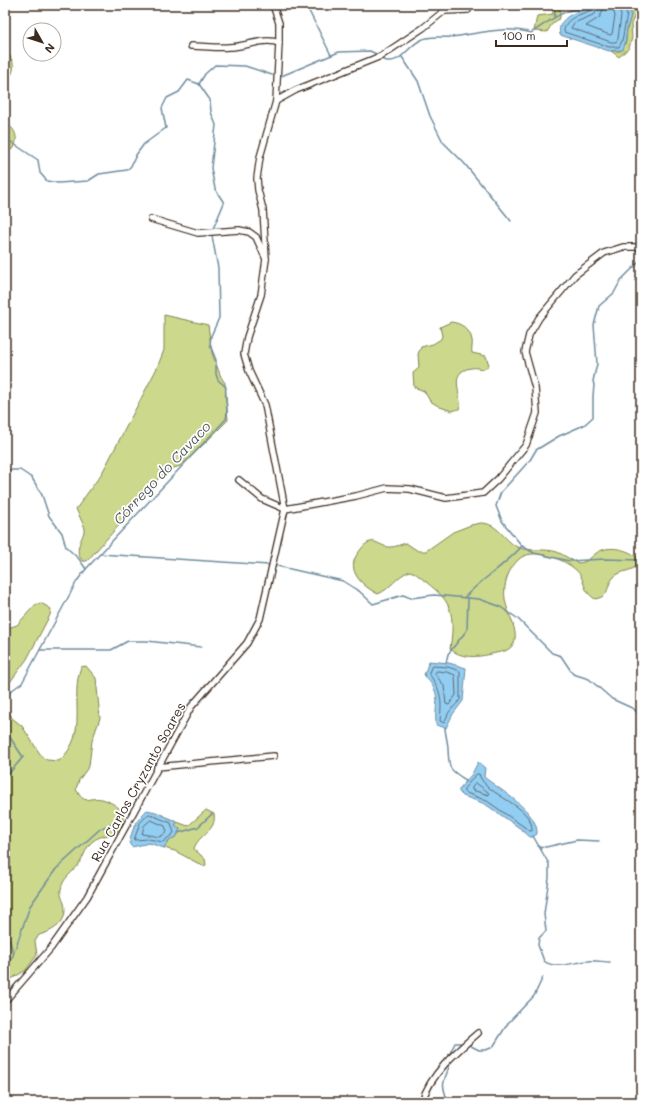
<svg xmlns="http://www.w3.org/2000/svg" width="646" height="1107" viewBox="0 0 646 1107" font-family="Mali,sans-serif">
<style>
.green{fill:#ccd88b;stroke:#848154}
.water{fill:#92cdf2;stroke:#6f8c9d}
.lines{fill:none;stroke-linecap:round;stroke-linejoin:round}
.shore{stroke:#5e6b73;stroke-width:1}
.stream{stroke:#6f8c9d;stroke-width:1.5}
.minor-casing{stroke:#3b2a1e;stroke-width:8}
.minor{stroke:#fff;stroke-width:5.5}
.labels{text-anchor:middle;stroke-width:3.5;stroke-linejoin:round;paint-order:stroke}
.street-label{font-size:13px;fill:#3b2a1e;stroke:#fff}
.water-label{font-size:14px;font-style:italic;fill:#555b5e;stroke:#fff}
</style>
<rect width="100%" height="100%" fill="#fff"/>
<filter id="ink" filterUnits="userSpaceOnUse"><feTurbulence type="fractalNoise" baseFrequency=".025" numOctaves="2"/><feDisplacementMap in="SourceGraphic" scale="8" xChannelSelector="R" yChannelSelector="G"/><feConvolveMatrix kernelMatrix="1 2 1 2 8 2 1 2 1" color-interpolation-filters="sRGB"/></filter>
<g filter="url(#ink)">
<!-- green -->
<g class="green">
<path d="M 552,5 L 560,5 L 560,18 L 552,24 L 547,32 L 534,31 L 537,16 L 553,14 Z"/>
<path d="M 625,5 L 637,5 L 637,11 L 631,24 L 632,38 L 629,48 L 619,57 L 611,51 L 621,51 L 626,42 L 627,29 L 631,15 L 629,8 Z"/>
<path d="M 5,49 C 20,69 12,70 5,88 Z"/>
<path d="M 5,123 C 15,128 19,137 14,148 L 5,153 Z"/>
<path d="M 164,315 L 208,325 L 212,353 L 221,377 L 225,383 L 228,420 L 192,456 L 180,466 L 168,470 L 155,482 L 121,523 L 87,561 L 83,561 C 72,551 83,539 85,528 L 76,509 L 102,473 L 157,368 L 164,350 Z"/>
<path d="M 451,322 C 461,323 470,329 472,340 C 473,345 471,349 472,353 L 486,356 L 489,365 L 484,369 C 480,369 476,367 471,368 C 446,372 464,396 459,409 L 452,411 L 440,407 L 430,401 L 424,391 L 414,387 L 413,373 L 419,368 L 418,354 L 421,347 L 433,344 L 441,339 L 442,336 L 440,327 Z"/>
<path d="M 481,523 C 498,523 504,540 517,547 C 529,552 545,548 557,552 C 565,555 571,561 579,563 C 587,562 589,559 595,554 C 607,544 627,549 637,557 L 636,567 C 628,572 619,571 613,578 C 605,588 611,596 595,599 C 581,590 586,580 577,571 C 565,559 532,546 518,560 C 508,570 503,584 505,599 C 507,615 527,642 505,651 C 486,655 466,662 450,649 C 457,603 447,599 415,573 L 410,571 C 396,576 391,589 378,594 C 362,586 345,570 358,553 C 361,549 365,543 370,542 C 377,540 383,548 391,547 C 396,547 401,544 406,543 L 418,551 L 426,551 L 453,532 L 471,525 Z"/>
<path d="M 41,603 L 51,609 L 50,615 L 27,659 L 5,689 L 5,629 L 17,625 L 35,605 Z"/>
<path d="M 86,666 L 96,678 L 100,718 L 92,741 L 89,766 L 79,780 L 76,789 C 85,807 88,796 102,799 C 110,801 118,807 124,812 L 122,825 L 116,834 C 109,835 99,836 93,841 C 86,846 84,857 79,864 C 73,873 63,877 61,889 C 60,894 62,898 64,903 C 69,922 54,931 39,935 L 35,941 L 37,955 L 26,970 L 5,983 L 5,703 L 12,718 L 22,726 L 42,757 L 47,760 L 59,761 C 90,734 69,698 81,667 Z"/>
<path d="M 206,810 L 214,814 C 217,832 198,834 194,849 L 205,859 L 206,865 L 203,866 L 175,851 L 164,848 L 168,841 L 177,836 L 180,829 L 175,826 L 177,822 L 188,826 Z"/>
</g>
<!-- water -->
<g class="water">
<path d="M 595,5 C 604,5 630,0 631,13 C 631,18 628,24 627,29 C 626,37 626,42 623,50 L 609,51 L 560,35 C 555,16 582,10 595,5 Z"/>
<path d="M 429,661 L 449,663 L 466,668 L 463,701 L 453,714 L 446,728 L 436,725 C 434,700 444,697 424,675 Z"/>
<path d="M 478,762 L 485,768 L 484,777 C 500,790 539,812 537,834 L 533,837 L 530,837 L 521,829 L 485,804 L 463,796 L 459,792 L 459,789 L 472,774 Z"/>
<path d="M 147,810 L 156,812 L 177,822 L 175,826 L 180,829 L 177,836 L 168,841 L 164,848 L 149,843 L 132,847 L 130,845 C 130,831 137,819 147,810 Z"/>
</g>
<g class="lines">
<!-- shore -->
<g class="shore">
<path d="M 594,5 L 591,10 C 580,15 564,18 564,32 L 609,47 L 619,47 L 622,41 L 627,14 L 623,5"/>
<path d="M 599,5 L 595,14 L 574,23 L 571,28 L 611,42 L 616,42 L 618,39 L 621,15 L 618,5"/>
<path d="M 605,5 L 600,17 L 586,26 L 610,35 L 612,34 L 615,16 L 612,5"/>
<path d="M 432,666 L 448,667 L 460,671 L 460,700 L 449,712 L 444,723 L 440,721 C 442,700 442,691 429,674 Z"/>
<path d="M 437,671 L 447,672 L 455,675 L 456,695 L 449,705 L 446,704 L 444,686 L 435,674 Z"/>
<path d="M 477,774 L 479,774 C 485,796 534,805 532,831 L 530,831 L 487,801 L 464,792 L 464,789 Z"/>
<path d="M 476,783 L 488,792 L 489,795 L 472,790 L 472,788 Z"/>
<path d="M 149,814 L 171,823 L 174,833 L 163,842 L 149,839 L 134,840 L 140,823 Z"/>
<path d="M 151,820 L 165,826 L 167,832 L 160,837 L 142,834 L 144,826 Z"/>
</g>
<!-- stream -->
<g class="stream">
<path d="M 306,5 L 331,55"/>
<path d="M 553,5 L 555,13 L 554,17"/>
<path d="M 402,57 L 418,81 L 430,116 L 443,142 L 464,163 L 511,221"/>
<path d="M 5,60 L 5,75"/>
<path d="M 383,60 C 401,66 407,46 421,40 C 431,35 441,38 451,37 C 477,34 505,25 531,33 C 541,27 569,4 581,11"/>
<path d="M 279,77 L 339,52 L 370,51 L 376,54"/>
<path d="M 199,84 L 205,74 L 215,65 L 245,66 L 272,75"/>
<path d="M 5,138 L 38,160 L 40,173 L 47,181 L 58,183 L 88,181 L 99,174 L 127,170 L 131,166 L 136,155 L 144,144 L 166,128 L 162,108 L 167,98 L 179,92 L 188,80 L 199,84 L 210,100 L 211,112 L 216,125 L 211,168 L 215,189 L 224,203 L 213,229"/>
<path d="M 641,260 L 621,280 L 614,293 L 599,306 L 594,325 L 597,364 L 593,381 L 594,385 L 593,396 L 593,417 L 584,425 L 559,436 L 536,450 L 530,460 L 501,492 L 496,506 L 502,521 L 522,546 L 534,553 L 569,561 L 605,559 L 641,560"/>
<path d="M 5,470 L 20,470 L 32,478 L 42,495 L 49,516 L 62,533 L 66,547 L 79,559 L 86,569"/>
<path d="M 100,554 L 269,565"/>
<path d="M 277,566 L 343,581 L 359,591 L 373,604 L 403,595 L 411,598 L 434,595 L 479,599 L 499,606 L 517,618 L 552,653 L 561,656 L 573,674 L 589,679 L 612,699 L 634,709 L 641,717"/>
<path d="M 464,598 C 482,578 505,566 522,546"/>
<path d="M 40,650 L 111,650 L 128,641 L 147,641 L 201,647"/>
<path d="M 446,663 L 448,654 L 467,630 L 468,598"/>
<path d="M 5,695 L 22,683 L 77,581 L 86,569 L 226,419 C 229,409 224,398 226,387 L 218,380 L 216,374 L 216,360 L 210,345 L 211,336 L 219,318 L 218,268 L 212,236"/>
<path d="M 445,727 C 445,734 448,742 448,749 C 449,771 449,769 467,781"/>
<path d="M 5,730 L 23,757 L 5,778"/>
<path d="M 178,833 L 198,827 L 212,814"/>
<path d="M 533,836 L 549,864 L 549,878 L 544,914 L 546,931 L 539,938 L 538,945 L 544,961 C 555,970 575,962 588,961 C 595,960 603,962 610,962"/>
<path d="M 538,846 L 546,847 L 577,840 L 599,841"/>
<path d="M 5,925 L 13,952"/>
<path d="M 5,965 L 12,958 L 30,906 L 56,869 L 100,829 L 111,824 L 124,823"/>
<path d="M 469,1045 L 479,1050 L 486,1050 L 493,1047 L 508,1023 L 534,996 L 543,977"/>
<path d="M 449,1055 L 455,1043 L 461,1043"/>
<path d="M 448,1102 C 440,1080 444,1084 450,1064"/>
</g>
<defs>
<g id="minor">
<path d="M 191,46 C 204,46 217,48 229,47 C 246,47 264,37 279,43"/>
<path d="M 276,101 L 296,90 L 381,56 L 423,28 L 444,11 L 468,10"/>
<path d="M 151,219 L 198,233 L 239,230 L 249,232 L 256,237 L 266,259"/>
<path d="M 239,480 L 262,499 L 285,509 L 356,496 L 387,488 L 410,489 L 446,498 L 483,493 L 498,479 L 526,445 L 537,413 L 535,388 L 525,352 L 529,335 L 539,318 L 575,275 L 604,253 L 623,247 L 641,247"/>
<path d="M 157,767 L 274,756"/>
<path d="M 5,1001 L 51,948 L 87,897 L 191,707 L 247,643 L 260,619 L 285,509 L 265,405 L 249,371 L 244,354 L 247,337 L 261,295 L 266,259 L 263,210 L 258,190 L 257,178 L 260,157 L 276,101 L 279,43 L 279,23 L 273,5"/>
<path d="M 422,1102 C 430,1074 457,1051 478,1033"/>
</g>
</defs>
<!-- minor casing -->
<use href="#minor" class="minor-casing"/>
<!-- minor -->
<use href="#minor" class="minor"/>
</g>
</g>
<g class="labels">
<!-- street labels -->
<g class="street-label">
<text transform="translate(138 782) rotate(-61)" y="5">Rua Carlos Cryzanto Soares</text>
</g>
<!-- water labels -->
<g class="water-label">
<text transform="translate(162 473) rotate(-47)" y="5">Córrego do Cavaco</text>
</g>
</g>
<!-- margin -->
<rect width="646" height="1107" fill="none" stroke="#fff" stroke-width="20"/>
<rect x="10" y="10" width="626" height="1087" fill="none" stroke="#3b2a1e" stroke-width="1.5" filter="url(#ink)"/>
<!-- north arrow -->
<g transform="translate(42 42) rotate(129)"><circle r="19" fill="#ffffff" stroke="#b1aaa5"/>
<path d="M0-3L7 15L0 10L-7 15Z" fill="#3b2a1e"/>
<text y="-6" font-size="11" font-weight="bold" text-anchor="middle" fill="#3b2a1e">N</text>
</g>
<!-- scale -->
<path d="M496 40v6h71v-6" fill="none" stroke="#3b2a1e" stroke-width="2"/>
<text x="502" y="40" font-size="12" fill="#3b2a1e" stroke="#ffffff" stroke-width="3" paint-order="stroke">100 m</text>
</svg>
